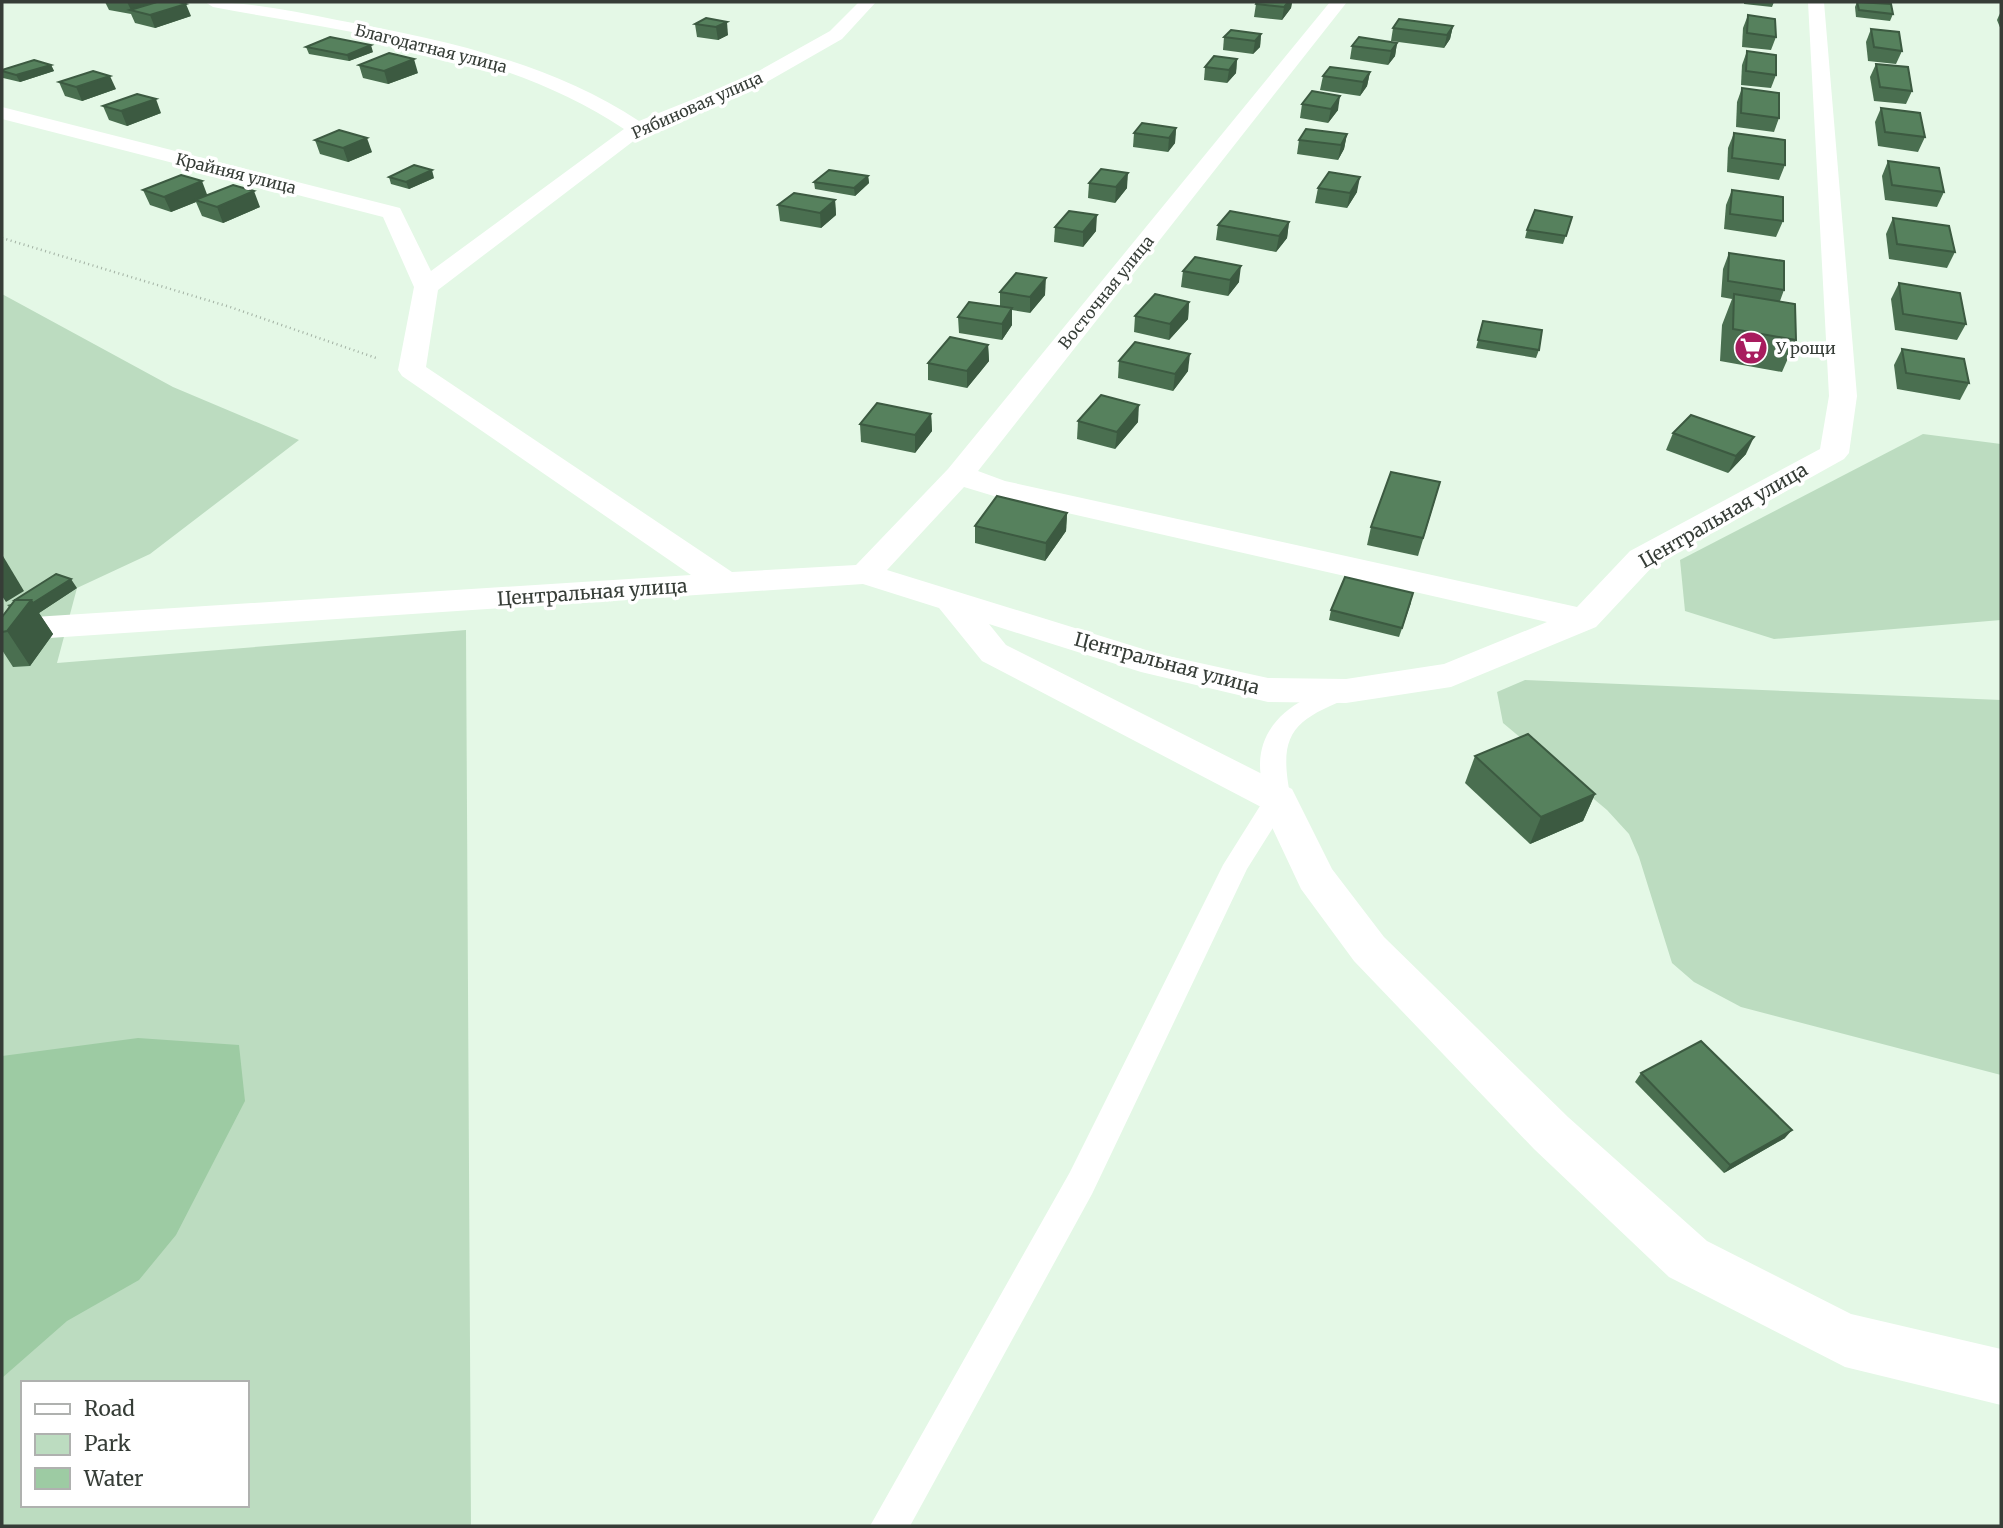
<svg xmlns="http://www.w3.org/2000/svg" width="2003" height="1528" viewBox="0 0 2003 1528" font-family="Merriweather,serif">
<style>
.green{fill:#bcdcc0;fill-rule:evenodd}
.water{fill:#9dcba3}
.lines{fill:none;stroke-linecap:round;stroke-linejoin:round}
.path{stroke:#a2b1a3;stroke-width:2.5;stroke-dasharray:1 3.5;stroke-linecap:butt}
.lane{fill:#fff;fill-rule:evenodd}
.street{fill:#fff;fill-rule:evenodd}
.wall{fill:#4a6f50}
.shaded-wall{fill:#3c5a41}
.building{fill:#56815d;stroke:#3c5a41;stroke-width:2}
.labels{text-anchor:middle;stroke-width:7;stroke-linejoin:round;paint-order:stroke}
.far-street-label{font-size:16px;fill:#363d37;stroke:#fff}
.far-poi-label{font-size:16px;fill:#363d37;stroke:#fff;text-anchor:start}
.street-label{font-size:19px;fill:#363d37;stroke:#fff}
</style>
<rect width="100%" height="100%" fill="#e4f8e6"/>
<!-- green -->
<g class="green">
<path d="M 2,294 L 173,387 L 299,440 L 150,554 L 77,588 L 57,663 L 466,630 L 471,1526 L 2,1526 ZM 23,1383 L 247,1383 L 247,1505 L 23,1505 Z"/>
<path d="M 1923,434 L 2001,444 L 2001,620 L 1774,639 L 1685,611 L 1680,560 Z"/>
<path d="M 1525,680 L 2001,700 L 2001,1075 L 1741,1007 L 1694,982 L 1672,963 L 1639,857 L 1629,834 L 1607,810 L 1503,723 L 1497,692 Z"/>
</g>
<!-- water -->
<path class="water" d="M 138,1038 L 239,1045 L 245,1101 L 176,1235 L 139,1280 L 67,1321 L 2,1378 L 2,1056 Z"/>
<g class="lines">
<!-- path -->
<path class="path" d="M 2,238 L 230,307 L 379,359"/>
<!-- lane -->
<path class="lane" d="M 1346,683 L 1354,686 L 1358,691 L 1354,696 C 1293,720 1277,732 1291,799 L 1247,869 L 1092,1194 L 910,1526 L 870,1526 L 1070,1172 L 1223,865 L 1265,798 C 1263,788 1260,776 1260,765 C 1260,717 1306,694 1346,683 Z"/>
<!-- street -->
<path class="street" d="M 205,2 C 250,2 293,11 337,20 C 441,39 549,62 639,121 L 746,78 L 830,31 L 859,2 L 876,2 L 842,39 L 760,86 L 644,133 L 438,290 L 426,367 L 732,572 L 856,565 L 948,469 L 1330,2 L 1347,2 L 978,471 L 1005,481 L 1577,607 L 1630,551 L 1820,449 L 1829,396 L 1808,2 L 1824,2 L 1857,396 L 1849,453 L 1844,459 L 1654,565 L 1596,627 L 1451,687 L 1346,703 L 1268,702 L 1141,672 L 989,624 L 1006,645 L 1292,789 L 1332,869 L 1384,937 L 1568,1117 L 1707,1241 L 1851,1314 L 2001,1349 L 2001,1405 L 1845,1367 L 1669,1277 L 1534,1149 L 1354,961 L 1301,889 L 1263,808 L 982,661 L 939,608 L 863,584 L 34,639 L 22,636 L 17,628 L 22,620 L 34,617 L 691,575 L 402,376 L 398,370 L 414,287 L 383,217 L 2,119 L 2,107 L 400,208 L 431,271 L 624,129 C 504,49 351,33 213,7 ZM 964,487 L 997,497 L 1547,622 L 1444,664 L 1346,679 L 1268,678 L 1159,654 L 887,570 Z"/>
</g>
<!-- wall -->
<g class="wall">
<path d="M 105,2 L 150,2 L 151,4 L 191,16 L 155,28 L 135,23 L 131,14 L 109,10 Z"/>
<path d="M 1257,2 L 1292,2 L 1291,8 L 1282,20 L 1254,17 L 1256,4 Z"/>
<path d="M 1744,2 L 1774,2 L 1772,7 L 1744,4 Z"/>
<path d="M 1857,2 L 1869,2 L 1893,14 L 1890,21 L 1856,17 L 1855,7 Z"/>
<path d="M 2001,11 L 2001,30 L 1997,20 Z"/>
<path d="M 1748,15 L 1776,37 L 1771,50 L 1742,47 L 1743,28 Z"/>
<path d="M 706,18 L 728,35 L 718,40 L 697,37 L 695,24 Z"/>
<path d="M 1453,26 L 1450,39 L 1444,48 L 1391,41 L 1393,28 Z"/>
<path d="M 1871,29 L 1902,51 L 1896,64 L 1868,61 L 1866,42 Z"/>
<path d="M 1261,34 L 1260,47 L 1253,54 L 1223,50 L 1224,37 Z"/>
<path d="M 1397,43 L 1395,56 L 1388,65 L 1350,59 L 1352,46 Z"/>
<path d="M 306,47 L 373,52 L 349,61 L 309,54 Z"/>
<path d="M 1747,51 L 1776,75 L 1771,88 L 1741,85 L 1742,65 Z"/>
<path d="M 1237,59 L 1236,73 L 1227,83 L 1204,80 L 1205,67 Z"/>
<path d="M 1876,64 L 1912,91 L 1906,104 L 1874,101 L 1870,77 Z"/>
<path d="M 51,65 L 54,71 L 20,82 L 3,78 L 2,75 L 2,70 Z"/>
<path d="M 359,65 L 418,73 L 388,84 L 363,78 Z"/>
<path d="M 1370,72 L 1367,86 L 1360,96 L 1320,90 L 1323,76 Z"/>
<path d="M 59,82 L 116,89 L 82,101 L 65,96 Z"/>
<path d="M 1742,88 L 1779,118 L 1774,132 L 1736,127 L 1737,102 Z"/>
<path d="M 1302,104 L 1338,110 L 1328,123 L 1300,118 Z"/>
<path d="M 103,106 L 161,113 L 127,126 L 109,120 Z"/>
<path d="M 1881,108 L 1925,137 L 1918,152 L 1878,146 L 1875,122 Z"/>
<path d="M 1176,128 L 1175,143 L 1168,152 L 1133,147 L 1134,133 Z"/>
<path d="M 1734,133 L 1785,165 L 1779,180 L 1727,172 L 1728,148 Z"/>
<path d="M 1347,134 L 1344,149 L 1338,160 L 1297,154 L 1299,140 Z"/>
<path d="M 315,140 L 372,152 L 348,162 L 320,154 Z"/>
<path d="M 1888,161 L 1944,192 L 1937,207 L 1885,200 L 1882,176 Z"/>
<path d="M 868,176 L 869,183 L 855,196 L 815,189 L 814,182 Z"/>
<path d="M 389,177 L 434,178 L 409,189 L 391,184 Z"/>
<path d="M 1089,183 L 1127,188 L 1115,203 L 1088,198 Z"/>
<path d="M 1318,188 L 1357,192 L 1347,208 L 1315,203 Z"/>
<path d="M 143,190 L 208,195 L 260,207 L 223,223 L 202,216 L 196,202 L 171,212 L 150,205 Z"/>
<path d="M 1732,190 L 1783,221 L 1776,237 L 1724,229 L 1726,205 Z"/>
<path d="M 835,200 L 836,215 L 821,228 L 780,221 L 778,205 Z"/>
<path d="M 1572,217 L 1563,244 L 1525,238 L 1527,230 Z"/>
<path d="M 1893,218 L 1955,252 L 1947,268 L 1889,259 L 1886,234 Z"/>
<path d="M 1289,222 L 1287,238 L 1276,252 L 1216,240 L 1218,225 Z"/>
<path d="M 1055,227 L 1096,231 L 1083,247 L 1054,242 Z"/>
<path d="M 1729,253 L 1784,290 L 1780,301 L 1796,340 L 1782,372 L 1720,361 L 1722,325 L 1732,299 L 1721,297 L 1723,269 Z"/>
<path d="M 1183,271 L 1239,282 L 1228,296 L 1181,287 Z"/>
<path d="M 1899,283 L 1966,324 L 1957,340 L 1895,330 L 1891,299 Z"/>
<path d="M 1000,292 L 1045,295 L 1030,313 L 1012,310 L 1012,325 L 1002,340 L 959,333 L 958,317 L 1000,307 Z"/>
<path d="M 1189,302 L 1188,319 L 1169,340 L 1134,332 L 1135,316 Z"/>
<path d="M 1483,321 L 1539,350 L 1536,358 L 1476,348 Z"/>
<path d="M 988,345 L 989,361 L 967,388 L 928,380 L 928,363 Z"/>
<path d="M 1902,349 L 1969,383 L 1960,400 L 1897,389 L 1894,365 Z"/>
<path d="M 1119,361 L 1188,371 L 1173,391 L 1118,378 Z"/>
<path d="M 931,414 L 932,431 L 915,453 L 861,442 L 860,424 Z"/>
<path d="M 1078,421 L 1138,422 L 1115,449 L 1077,439 Z"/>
<path d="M 1673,433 L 1746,454 L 1728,473 L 1666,450 Z"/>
<path d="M 1435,500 L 1418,556 L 1367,545 L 1371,527 Z"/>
<path d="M 1067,513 L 1066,531 L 1045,561 L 975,543 L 975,526 Z"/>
<path d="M 77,588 L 39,613 L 53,634 L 30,666 L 13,667 L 2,650 L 2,617 L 9,607 L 7,605 Z"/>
<path d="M 1411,603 L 1399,637 L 1329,620 L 1331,610 Z"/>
<path d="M 1475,756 L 1595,794 L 1583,821 L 1530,844 L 1465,783 Z"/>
<path d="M 1641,1073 L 1785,1138 L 1724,1173 L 1635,1082 Z"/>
</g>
<!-- shaded-wall -->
<g class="shaded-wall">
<path d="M 127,2 L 150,2 L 153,7 L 131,10 Z"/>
<path d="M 1288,2 L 1292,2 L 1291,8 L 1282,20 L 1284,7 Z"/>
<path d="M 186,4 L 191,16 L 155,28 L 150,15 Z"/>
<path d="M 727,22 L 728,35 L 718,40 L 716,27 Z"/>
<path d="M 1453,26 L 1450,39 L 1444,48 L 1447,35 Z"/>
<path d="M 1261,34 L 1260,47 L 1253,54 L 1255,41 Z"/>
<path d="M 1397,43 L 1395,56 L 1388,65 L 1391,51 Z"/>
<path d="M 371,45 L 373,52 L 349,61 L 347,55 Z"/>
<path d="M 414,59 L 418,73 L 388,84 L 384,71 Z"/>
<path d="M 1237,59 L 1236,73 L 1227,83 L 1229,70 Z"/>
<path d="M 51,65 L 54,71 L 20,82 L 16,75 Z"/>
<path d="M 1370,72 L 1367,86 L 1360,96 L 1363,82 Z"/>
<path d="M 110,76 L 116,89 L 82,101 L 76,87 Z"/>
<path d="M 1340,96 L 1338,110 L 1328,123 L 1331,109 Z"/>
<path d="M 156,99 L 161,113 L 127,126 L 121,111 Z"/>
<path d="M 1176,128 L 1175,143 L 1168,152 L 1169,138 Z"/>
<path d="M 1347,134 L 1344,149 L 1338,160 L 1341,145 Z"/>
<path d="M 367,138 L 372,152 L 348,162 L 343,148 Z"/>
<path d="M 432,170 L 434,178 L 409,189 L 406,182 Z"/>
<path d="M 1128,173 L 1127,188 L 1115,203 L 1116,187 Z"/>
<path d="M 868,176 L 869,183 L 855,196 L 854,188 Z"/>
<path d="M 1360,177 L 1357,192 L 1347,208 L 1350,193 Z"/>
<path d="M 202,181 L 208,197 L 195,200 L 196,202 L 171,212 L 164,197 Z"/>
<path d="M 254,191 L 260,207 L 223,223 L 217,207 Z"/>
<path d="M 835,200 L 836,215 L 821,228 L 820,213 Z"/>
<path d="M 1097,215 L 1096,231 L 1083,247 L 1083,232 Z"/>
<path d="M 1289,222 L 1287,238 L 1276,252 L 1279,236 Z"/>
<path d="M 1241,266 L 1239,282 L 1228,296 L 1230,280 Z"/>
<path d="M 1046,278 L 1045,295 L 1030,313 L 1030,297 Z"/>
<path d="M 1189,302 L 1188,319 L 1169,340 L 1170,324 Z"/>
<path d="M 1012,308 L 1012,325 L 1002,340 L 1002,324 Z"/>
<path d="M 988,345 L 989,361 L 967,388 L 967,371 Z"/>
<path d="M 1190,354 L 1188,371 L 1173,391 L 1175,374 Z"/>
<path d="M 1139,405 L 1138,422 L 1115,449 L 1117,432 Z"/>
<path d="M 931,414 L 932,431 L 915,453 L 915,435 Z"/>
<path d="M 1754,437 L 1746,454 L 1728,473 L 1736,456 Z"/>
<path d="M 1067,513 L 1066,531 L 1045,561 L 1046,543 Z"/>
<path d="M 3,556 L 24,591 L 6,602 L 2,596 Z"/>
<path d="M 71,579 L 77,588 L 39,613 L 53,634 L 30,666 L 7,631 L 31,600 Z"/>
<path d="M 1595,794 L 1583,821 L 1530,844 L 1541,817 Z"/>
<path d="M 1792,1130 L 1785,1138 L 1724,1173 L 1730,1165 Z"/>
</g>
<!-- building -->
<g class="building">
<path d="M 157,2 L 179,2 L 186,4 L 150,15 L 130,10 Z"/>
<path d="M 1257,2 L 1288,2 L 1284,7 L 1256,4 Z"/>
<path d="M 1857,2 L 1891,4 L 1893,14 L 1859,10 Z"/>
<path d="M 1748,15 L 1775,19 L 1776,37 L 1747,33 Z"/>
<path d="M 706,18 L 727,22 L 716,27 L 695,24 Z"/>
<path d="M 1399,19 L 1453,26 L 1447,35 L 1393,28 Z"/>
<path d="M 1871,29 L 1899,32 L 1902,51 L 1874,47 Z"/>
<path d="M 1231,30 L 1261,34 L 1255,41 L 1224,37 Z"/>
<path d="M 330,37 L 371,45 L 347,55 L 306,47 Z"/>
<path d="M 1359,37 L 1397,43 L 1391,51 L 1352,46 Z"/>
<path d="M 1747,51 L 1776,55 L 1776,75 L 1746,71 Z"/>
<path d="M 389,53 L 414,59 L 384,71 L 359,65 Z"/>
<path d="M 1214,56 L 1237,59 L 1229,70 L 1205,67 Z"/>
<path d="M 34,60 L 51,65 L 16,75 L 2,71 L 2,70 Z"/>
<path d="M 1876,64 L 1908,67 L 1912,91 L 1880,87 Z"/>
<path d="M 1330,67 L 1370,72 L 1363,82 L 1323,76 Z"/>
<path d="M 93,71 L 110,76 L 76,87 L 59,82 Z"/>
<path d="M 1742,88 L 1779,93 L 1779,118 L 1741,113 Z"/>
<path d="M 1312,91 L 1340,96 L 1331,109 L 1302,104 Z"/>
<path d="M 137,94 L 156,99 L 121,111 L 103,106 Z"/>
<path d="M 1881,108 L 1920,113 L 1925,137 L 1885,132 Z"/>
<path d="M 1142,123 L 1176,128 L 1169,138 L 1134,133 Z"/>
<path d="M 1306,129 L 1347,134 L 1341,145 L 1299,140 Z"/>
<path d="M 339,130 L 367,138 L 343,148 L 315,140 Z"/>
<path d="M 1734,133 L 1785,140 L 1785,165 L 1732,158 Z"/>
<path d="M 1888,161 L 1939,168 L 1944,192 L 1892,185 Z"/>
<path d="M 414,165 L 432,170 L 406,182 L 389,177 Z"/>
<path d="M 1101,169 L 1128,173 L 1116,187 L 1089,183 Z"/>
<path d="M 829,170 L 868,176 L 854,188 L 814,182 Z"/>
<path d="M 1329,172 L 1360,177 L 1350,193 L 1318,188 Z"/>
<path d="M 181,175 L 202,181 L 164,197 L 143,190 Z"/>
<path d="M 233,185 L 254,191 L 217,207 L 195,200 Z"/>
<path d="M 1732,190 L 1783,197 L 1783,221 L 1730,214 Z"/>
<path d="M 794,193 L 835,200 L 820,213 L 778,205 Z"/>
<path d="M 1535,210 L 1572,217 L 1566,236 L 1527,230 Z"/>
<path d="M 1069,211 L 1097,215 L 1083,232 L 1055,227 Z"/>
<path d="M 1230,211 L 1289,222 L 1279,236 L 1218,225 Z"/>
<path d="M 1893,218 L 1949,226 L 1955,252 L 1897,244 Z"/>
<path d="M 1729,253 L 1784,261 L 1784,290 L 1728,281 Z"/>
<path d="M 1195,257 L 1241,266 L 1230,280 L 1183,271 Z"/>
<path d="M 1016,273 L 1046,278 L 1030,297 L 1000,292 Z"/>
<path d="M 1899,283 L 1960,293 L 1966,324 L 1903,314 Z"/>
<path d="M 1155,294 L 1189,302 L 1170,324 L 1135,316 Z"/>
<path d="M 1734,294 L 1795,304 L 1796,340 L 1733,329 Z"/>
<path d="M 969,302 L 1012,308 L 1002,324 L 958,317 Z"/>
<path d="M 1483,321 L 1542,330 L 1539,350 L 1478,340 Z"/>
<path d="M 950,337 L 988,345 L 967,371 L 928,363 Z"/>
<path d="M 1135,342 L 1190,354 L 1175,374 L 1119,361 Z"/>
<path d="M 1902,349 L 1964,359 L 1969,383 L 1906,373 Z"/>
<path d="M 1101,395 L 1139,405 L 1117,432 L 1078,421 Z"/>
<path d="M 877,403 L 931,414 L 915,435 L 860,424 Z"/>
<path d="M 1691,415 L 1754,437 L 1736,456 L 1673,433 Z"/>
<path d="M 1391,472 L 1440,482 L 1423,538 L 1371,527 Z"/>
<path d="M 997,496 L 1067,513 L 1046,543 L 975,526 Z"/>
<path d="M 56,574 L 71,579 L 33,603 L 31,600 L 15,600 Z"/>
<path d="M 1345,577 L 1413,593 L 1402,628 L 1331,610 Z"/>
<path d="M 15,600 L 31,600 L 7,631 L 2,632 L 2,617 Z"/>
<path d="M 1528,734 L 1595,794 L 1541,817 L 1475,756 Z"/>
<path d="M 1701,1041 L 1792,1130 L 1730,1165 L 1641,1073 Z"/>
</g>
<!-- icons -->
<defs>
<symbol id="supermarket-disc" viewBox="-11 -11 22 22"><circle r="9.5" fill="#a81c5e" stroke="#fff"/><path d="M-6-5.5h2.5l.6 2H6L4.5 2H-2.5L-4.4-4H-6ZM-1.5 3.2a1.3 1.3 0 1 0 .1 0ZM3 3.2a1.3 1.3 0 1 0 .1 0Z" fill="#fff"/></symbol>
</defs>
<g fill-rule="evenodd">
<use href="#supermarket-disc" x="1732" y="329" width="38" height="38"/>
</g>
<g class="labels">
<!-- far-street labels -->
<g class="far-street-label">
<text transform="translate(431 48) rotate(14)" y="6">Благодатная улица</text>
<text transform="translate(697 105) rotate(-24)" y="6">Рябиновая улица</text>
<text transform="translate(236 173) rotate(14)" y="6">Крайняя улица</text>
<text transform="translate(1106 292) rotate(-51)" y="6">Восточная улица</text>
</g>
<!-- far-poi labels -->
<g class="far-poi-label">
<text x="1776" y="354">У рощи</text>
</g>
<!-- street labels -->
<g class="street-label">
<text transform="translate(1723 515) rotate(-30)" y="7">Центральная улица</text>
<text transform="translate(592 592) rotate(-4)" y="7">Центральная улица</text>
<text transform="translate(1167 663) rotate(15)" y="7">Центральная улица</text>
</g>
</g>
<!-- border -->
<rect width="2003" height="1528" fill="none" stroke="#363d37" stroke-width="7"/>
<!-- legend -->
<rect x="21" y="1381" width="228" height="126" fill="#ffffff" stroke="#afb1af" stroke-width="2"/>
<rect x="35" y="1404" width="35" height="10" fill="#ffffff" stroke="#afb1af" stroke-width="2"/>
<text x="84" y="1416" font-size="21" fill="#363d37">Road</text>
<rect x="35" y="1434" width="35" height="21" fill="#bcdcc0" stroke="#afb1af" stroke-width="2"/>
<text x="84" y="1451" font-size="21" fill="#363d37">Park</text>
<rect x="35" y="1468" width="35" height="21" fill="#9dcba3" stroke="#afb1af" stroke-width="2"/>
<text x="84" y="1486" font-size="21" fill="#363d37">Water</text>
</svg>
